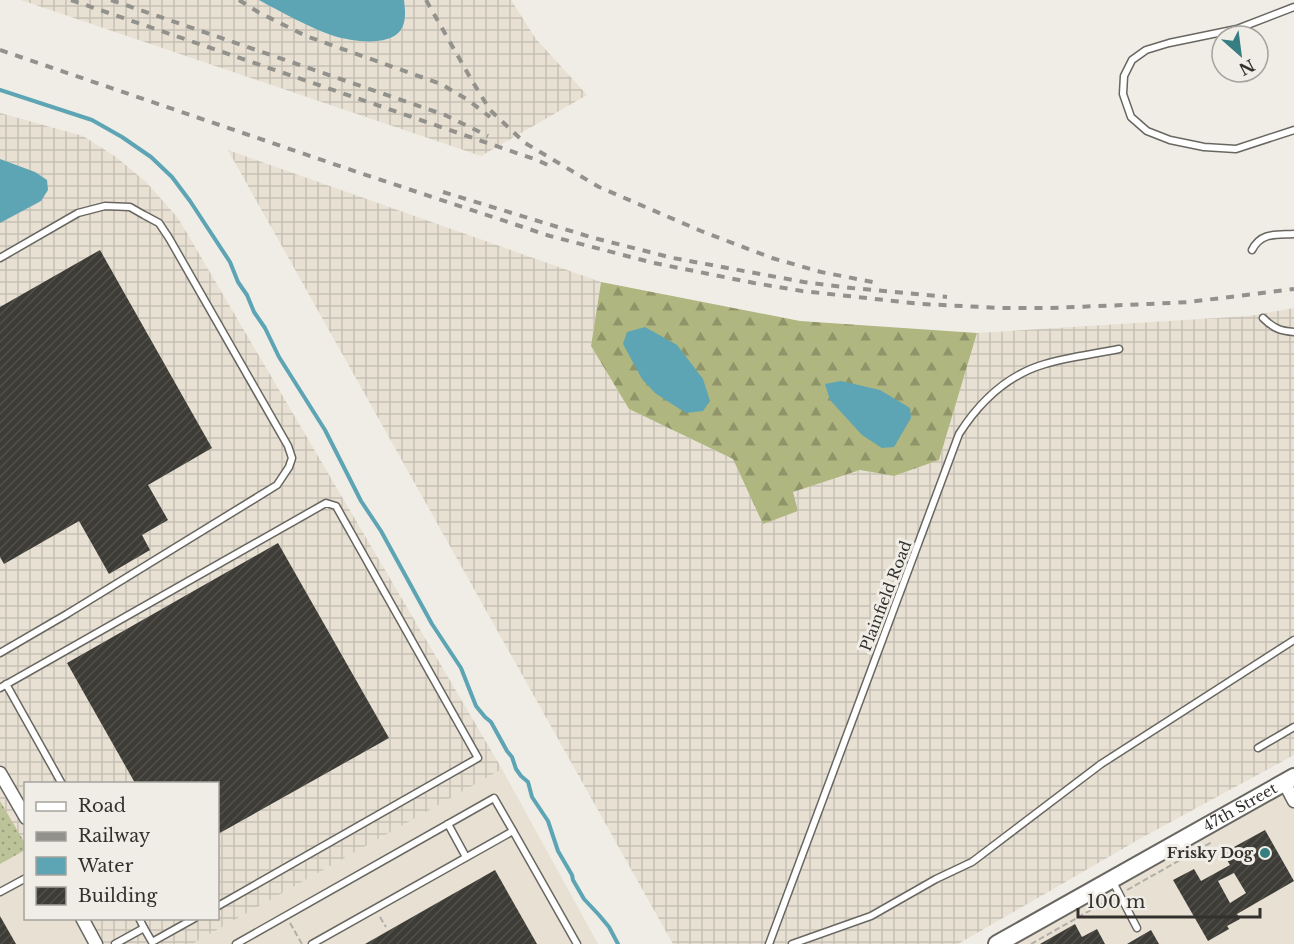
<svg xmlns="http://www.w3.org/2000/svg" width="1294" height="944" viewBox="0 0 1294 944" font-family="'Libre Baskerville',serif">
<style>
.built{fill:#e7e0d3}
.industrial{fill:url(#industrial-grid)}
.grass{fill:url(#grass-dots)}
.forest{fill:url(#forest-firs)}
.water{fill:#5da5b4}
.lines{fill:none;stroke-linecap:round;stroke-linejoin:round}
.stream{stroke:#5da5b4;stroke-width:4}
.building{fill:url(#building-hatch);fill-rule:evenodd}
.service-casing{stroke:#696761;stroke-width:9}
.minor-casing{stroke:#696761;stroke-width:15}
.secondary-casing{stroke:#696761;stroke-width:20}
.path{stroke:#b0aea8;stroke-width:2;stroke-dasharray:6 3;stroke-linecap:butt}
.service{stroke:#fff;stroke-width:6}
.minor{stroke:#fff;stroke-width:12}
.secondary{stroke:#fff;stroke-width:16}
.rail{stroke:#93918c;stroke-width:4;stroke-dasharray:8 8;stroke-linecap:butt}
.poi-dot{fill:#367e82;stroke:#f0ede6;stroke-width:2}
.labels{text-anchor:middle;stroke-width:6;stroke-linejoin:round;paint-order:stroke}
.street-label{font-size:15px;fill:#32312e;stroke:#f0ede6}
.poi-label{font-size:15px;font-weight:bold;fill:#32312e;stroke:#f0ede6;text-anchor:end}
</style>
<defs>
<pattern id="industrial-grid" width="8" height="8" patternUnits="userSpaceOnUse" patternTransform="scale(1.5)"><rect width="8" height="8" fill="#e7e0d3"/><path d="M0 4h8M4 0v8" fill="none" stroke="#c7c1b5"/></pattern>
<pattern id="grass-dots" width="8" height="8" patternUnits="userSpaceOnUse" patternTransform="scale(1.5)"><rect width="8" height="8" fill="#bdc398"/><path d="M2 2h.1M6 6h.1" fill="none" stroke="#9a9f7c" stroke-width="1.8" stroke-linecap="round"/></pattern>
<pattern id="forest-firs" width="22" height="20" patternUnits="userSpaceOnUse" patternTransform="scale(1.5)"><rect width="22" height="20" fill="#afb67f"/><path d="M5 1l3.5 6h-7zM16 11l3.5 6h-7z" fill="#8f9568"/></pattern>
<pattern id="building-hatch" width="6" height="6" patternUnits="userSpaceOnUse" patternTransform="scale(1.5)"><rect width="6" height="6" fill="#3e3c36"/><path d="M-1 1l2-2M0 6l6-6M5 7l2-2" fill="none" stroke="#52504b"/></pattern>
</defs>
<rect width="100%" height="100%" fill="#f0ede6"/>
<!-- built -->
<g class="built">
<path d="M 502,769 L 598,944 L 192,944 Z"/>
<path d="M 1283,788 L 1294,808 L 1294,944 L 1006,944 Z"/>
<path d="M 25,850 L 26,918 L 88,919 L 102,944 L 0,944 L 0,864 Z"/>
</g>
<!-- industrial -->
<g class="industrial">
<path d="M 21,0 L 511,0 L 536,39 L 587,95 L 481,156 Z"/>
<path d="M 0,113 L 83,136 L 116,157 L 146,182 L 178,218 L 502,769 L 192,944 L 102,944 L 88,919 L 218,918 L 218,784 L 26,784 L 25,850 L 0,864 Z"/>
<path d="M 228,150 L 601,282 L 591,346 L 629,409 L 733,459 L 763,523 L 798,511 L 792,492 L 860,470 L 894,476 L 939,460 L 977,333 L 1249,316 L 1294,308 L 1294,755 L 1143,837 L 958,944 L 673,944 Z"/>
</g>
<!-- grass -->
<path class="grass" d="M 0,801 L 26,845 L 25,850 L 0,864 Z"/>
<!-- forest -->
<path class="forest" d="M 601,282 L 800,321 L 977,333 L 939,460 L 894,476 L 860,470 L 793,492 L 798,511 L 763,524 L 733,459 L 629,409 L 591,346 Z"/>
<!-- water -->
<g class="water">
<path d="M 259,0 L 404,0 C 405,10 407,22 400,31 C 387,47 351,41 334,36 C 308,27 283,13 259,0 Z"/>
<path d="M 0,159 L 35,172 L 47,180 L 48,190 L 41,201 L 0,223 Z"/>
<path d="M 645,327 L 677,345 L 703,379 L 710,401 L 703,411 L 686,413 L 655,393 L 642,379 L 623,344 L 627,332 Z"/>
<path d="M 841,381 L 880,390 L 910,408 L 911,418 L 894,447 L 882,448 L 862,435 L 830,400 L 825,384 Z"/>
</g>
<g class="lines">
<!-- stream -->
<path class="stream" d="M 0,90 L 92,120 L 122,137 L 151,157 L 172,177 L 190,201 L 230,262 L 238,282 L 247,295 L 254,312 L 265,328 L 279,357 L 325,430 L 361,501 L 381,531 L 432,624 L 461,668 L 476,706 L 485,717 L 491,722 L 507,751 L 512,757 L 516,769 L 521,776 L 528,782 L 532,797 L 548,821 L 558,851 L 572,875 L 573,880 L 584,899 L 599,915 L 609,927 L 618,944"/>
</g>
<!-- building -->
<g class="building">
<path d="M 100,250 L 212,448 L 148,485 L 168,520 L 142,535 L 150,550 L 109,574 L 79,521 L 4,564 L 0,557 L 0,307 Z"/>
<path d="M 278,543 L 389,738 L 218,834 L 218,783 L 135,783 L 67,663 Z"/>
<path d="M 1265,830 L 1294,881 L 1237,914 L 1240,919 L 1227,926 L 1229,929 L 1208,941 L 1173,880 L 1194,869 L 1201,881 L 1230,865 L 1223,853 ZM 1234,873 L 1246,893 L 1230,903 L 1218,881 Z"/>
<path d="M 495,870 L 537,944 L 365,944 Z"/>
<path d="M 0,916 L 16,944 L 0,944 Z"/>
<path d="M 1075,924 L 1082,937 L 1097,929 L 1105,944 L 1040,944 Z"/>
<path d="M 1151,930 L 1159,944 L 1127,944 Z"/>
</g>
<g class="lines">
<defs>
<g id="service">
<path d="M 1294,7 L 1237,29 L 1169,43 L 1146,50 L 1132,60 L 1124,76 L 1123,94 L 1131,117 L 1147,131 L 1170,140 L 1204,147 L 1236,149 L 1294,130"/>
<path d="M 1252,250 C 1261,232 1276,235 1294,234"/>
<path d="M 0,258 L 78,213 L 105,206 L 130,207 L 144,215 L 159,223 L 169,238 L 288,446 L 292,458 L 289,467 L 277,485 L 67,614 L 0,653"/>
<path d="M 1263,318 C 1273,328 1280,331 1294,332"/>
<path d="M 6,684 L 62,784"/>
<path d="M 0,688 L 326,503 L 336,506 L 478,758 L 218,906"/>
<path d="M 1258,748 L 1294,727"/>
<path d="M 448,824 L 466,857"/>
<path d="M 513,831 L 577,944"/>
<path d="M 1112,880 L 1137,928"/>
<path d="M 0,892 L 26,878"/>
<path d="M 139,918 L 144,928"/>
<path d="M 115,944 L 144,928 L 152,942 L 195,918"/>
<path d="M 236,944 L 494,798 L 513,831 L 312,944"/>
<path d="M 769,944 L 959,434 C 980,401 1007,375 1045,364 C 1068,357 1095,354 1119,349"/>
<path d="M 792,944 L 871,916 L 936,879 L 972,862 L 1101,764 L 1294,640"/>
</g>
<g id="minor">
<path d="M 0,773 L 26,818"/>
<path d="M 1284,782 L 1294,801"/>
<path d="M 82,918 L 96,944"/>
</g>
<g id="secondary">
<path id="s1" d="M 997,944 L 1294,777"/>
</g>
</defs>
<!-- service casing -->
<use href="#service" class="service-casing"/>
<!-- minor casing -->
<use href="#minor" class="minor-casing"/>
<!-- secondary casing -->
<use href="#secondary" class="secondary-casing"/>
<!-- path -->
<g class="path">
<path d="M 1127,890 L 1212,842"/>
<path d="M 380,917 L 386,927"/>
<path d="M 290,923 L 302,944"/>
<path d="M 1031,944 L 1112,898"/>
</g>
<!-- service -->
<use href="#service" class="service"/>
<!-- minor -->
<use href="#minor" class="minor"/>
<!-- secondary -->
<use href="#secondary" class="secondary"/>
<!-- rail -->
<g class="rail">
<path d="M 71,0 L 537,160 L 550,166"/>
<path d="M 111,0 L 445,115 L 488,136"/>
<path d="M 239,0 L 258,12 L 306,36 L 441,84 L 468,100 L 490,117"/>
<path d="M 426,0 L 471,79 L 490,110 L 525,143 L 599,187 L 701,231 L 772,258 L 821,272 L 878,283"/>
<path d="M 0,50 L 363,174 L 550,236 L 654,263 L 754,283 L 802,291 L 921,304 L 1002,308 L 1050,308 L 1149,304 L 1189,302 L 1294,289"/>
<path d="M 443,192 L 594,238 L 673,258 L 804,282 L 852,288 L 947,297"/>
</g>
</g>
<!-- markers -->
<circle class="poi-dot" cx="1265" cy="853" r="6"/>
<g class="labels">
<!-- street labels -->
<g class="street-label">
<text transform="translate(886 596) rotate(-69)" y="5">Plainfield Road</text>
<text dy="5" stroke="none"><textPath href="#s1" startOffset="279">47th Street</textPath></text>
</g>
<!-- poi labels -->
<g class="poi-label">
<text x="1253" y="858">Frisky Dog</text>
</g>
</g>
<!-- legend -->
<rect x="24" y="782" width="195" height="138" fill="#f0ede6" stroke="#a4a29c" stroke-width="1.5"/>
<rect x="36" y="802" width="30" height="9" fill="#ffffff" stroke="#a4a29c" stroke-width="1.5"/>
<text x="78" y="812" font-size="18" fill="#32312e">Road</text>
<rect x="36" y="832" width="30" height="9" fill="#93918c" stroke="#a4a29c" stroke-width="1.5"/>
<text x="78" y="842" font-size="18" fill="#32312e">Railway</text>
<rect x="36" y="857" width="30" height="18" fill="#5da5b4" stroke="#a4a29c" stroke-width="1.5"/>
<text x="78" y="872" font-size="18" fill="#32312e">Water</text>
<rect x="36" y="887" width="30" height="18" fill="url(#building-hatch)" stroke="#a4a29c" stroke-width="1.5"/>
<text x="78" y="902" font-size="18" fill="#32312e">Building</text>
<!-- north arrow -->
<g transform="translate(1240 54) rotate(152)"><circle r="28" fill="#f0ede6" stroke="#a4a29c" stroke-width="1.5"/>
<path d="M0-4.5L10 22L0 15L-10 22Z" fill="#367e82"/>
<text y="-9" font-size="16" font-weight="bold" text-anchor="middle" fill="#32312e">N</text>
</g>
<!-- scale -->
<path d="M1078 908v9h182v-9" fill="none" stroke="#32312e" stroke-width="3"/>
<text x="1087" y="908" font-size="18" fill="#32312e" stroke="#f0ede6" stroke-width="4.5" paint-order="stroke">100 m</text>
</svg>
